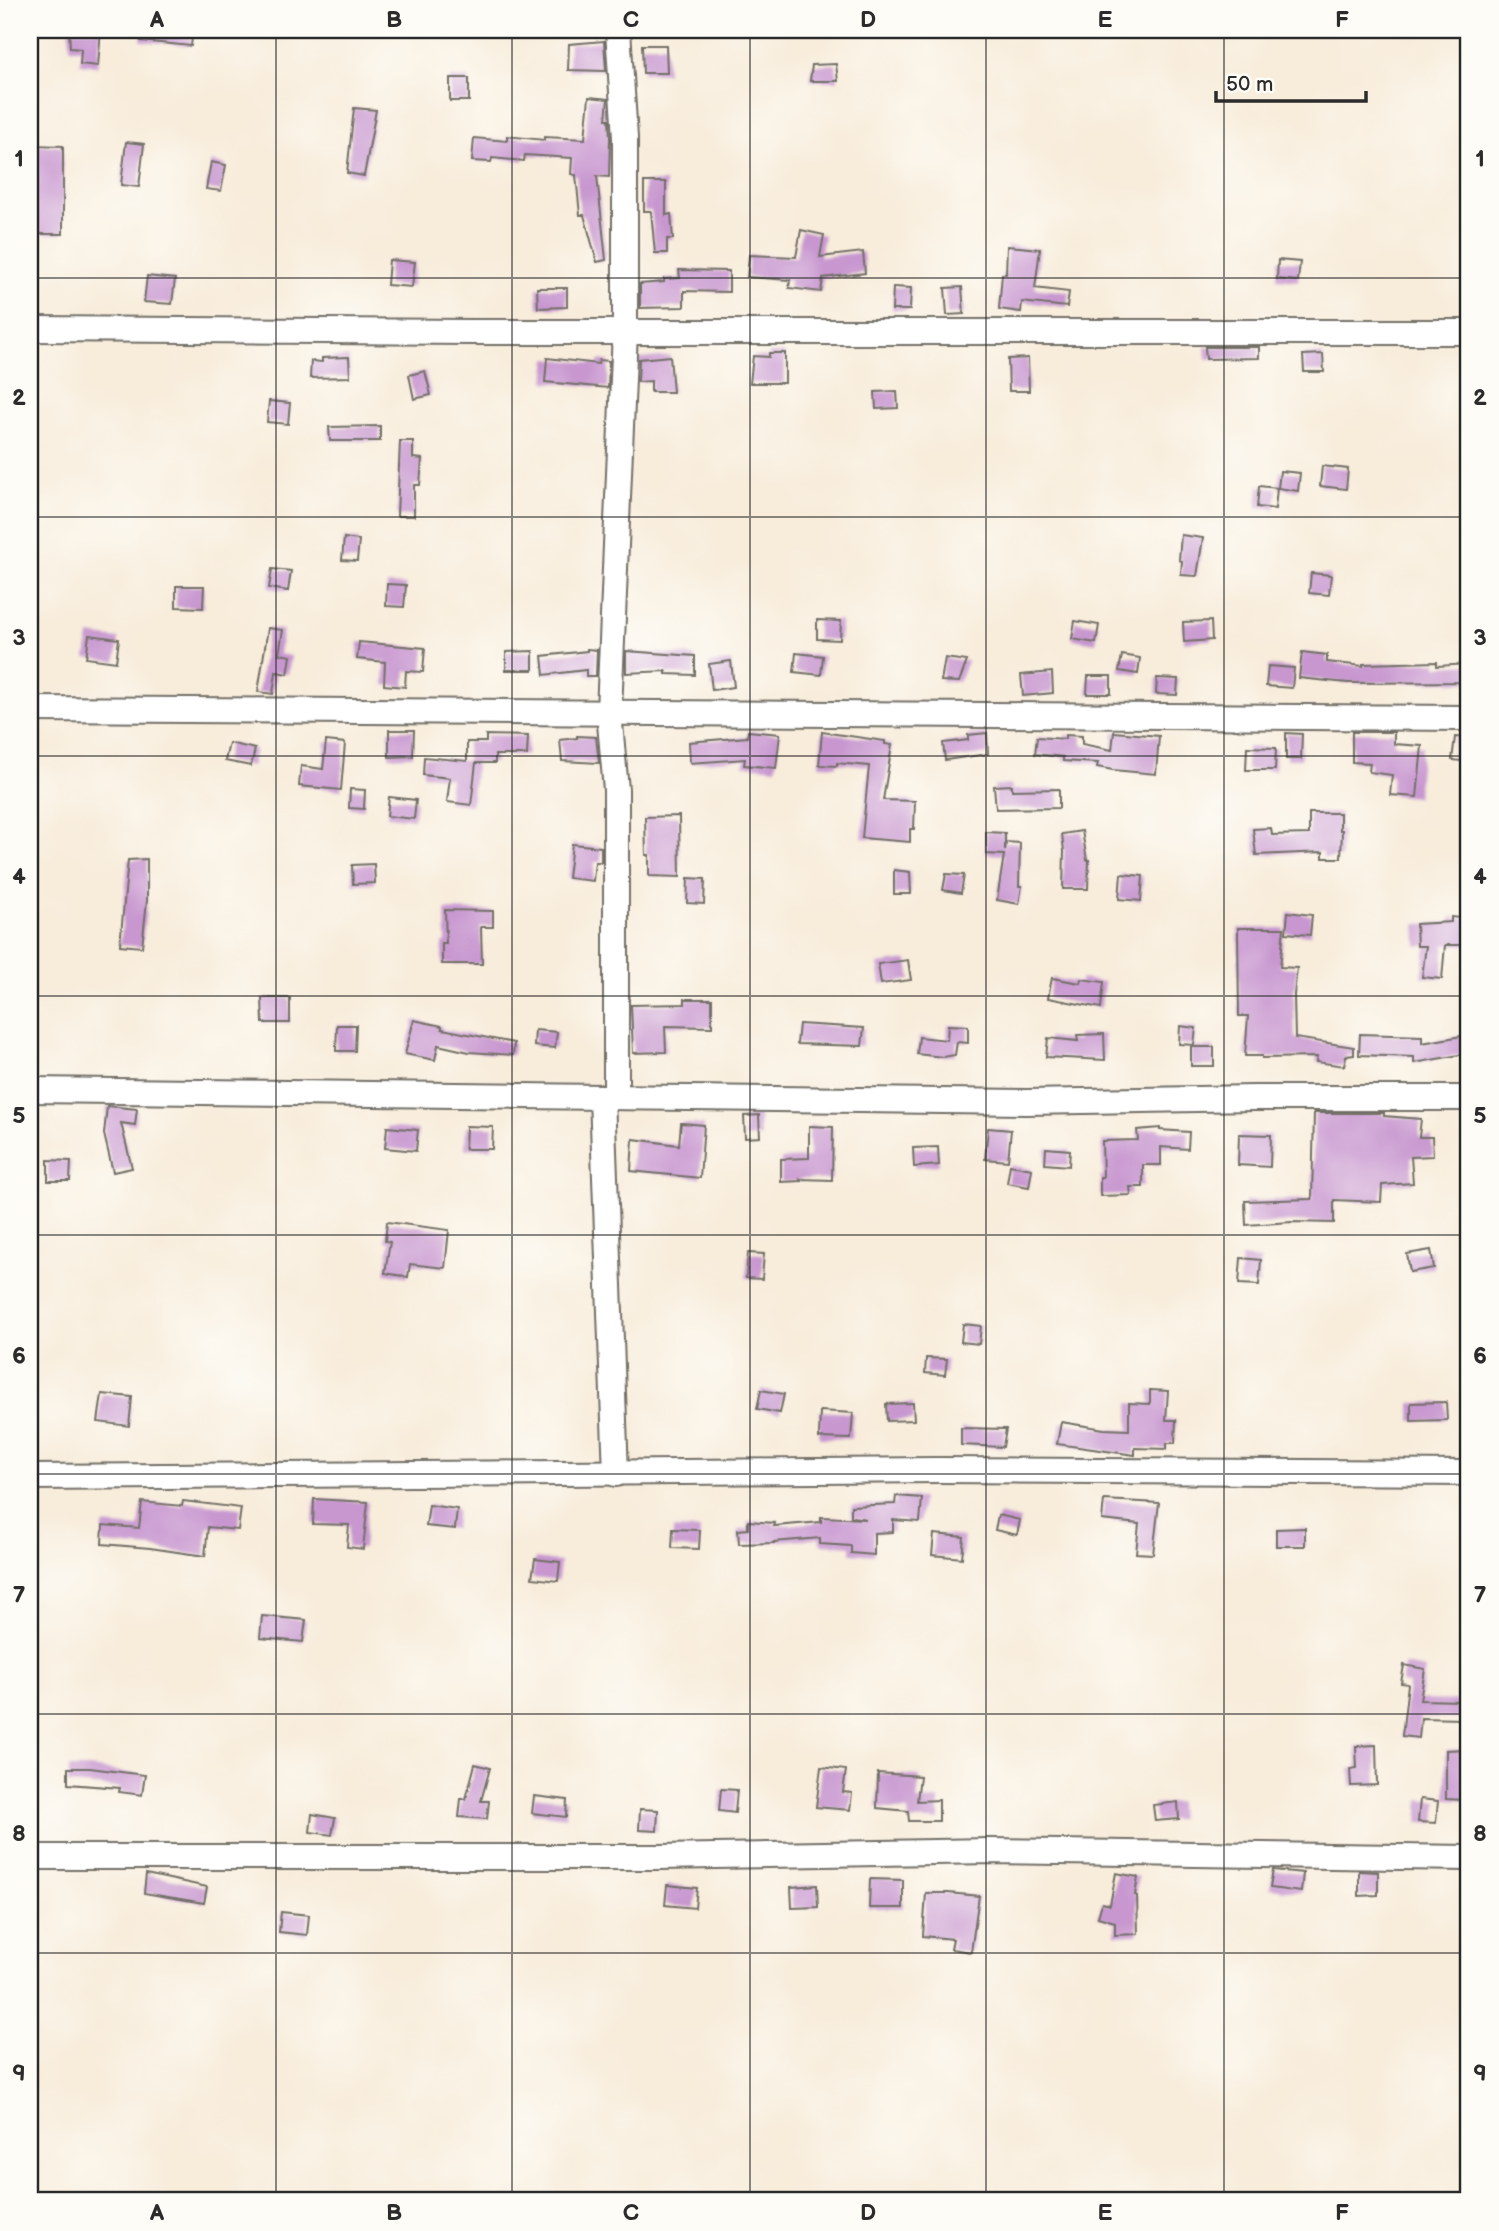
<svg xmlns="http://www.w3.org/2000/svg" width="1499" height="2231" viewBox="0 0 1499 2231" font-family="'Balsamiq Sans',sans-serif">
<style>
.building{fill:#c897d0}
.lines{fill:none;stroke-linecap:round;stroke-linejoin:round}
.minor-casing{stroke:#736f68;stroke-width:28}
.minor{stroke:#fff;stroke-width:24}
.grid{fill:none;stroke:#2b2b2b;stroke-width:2;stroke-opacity:0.55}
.neatline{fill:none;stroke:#2b2b2b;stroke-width:2.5}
.grid-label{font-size:23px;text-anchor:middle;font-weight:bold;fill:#2b2b2b}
</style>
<rect width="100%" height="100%" fill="#fdfcf7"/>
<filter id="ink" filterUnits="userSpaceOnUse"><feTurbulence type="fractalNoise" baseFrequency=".0143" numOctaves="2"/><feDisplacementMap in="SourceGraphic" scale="14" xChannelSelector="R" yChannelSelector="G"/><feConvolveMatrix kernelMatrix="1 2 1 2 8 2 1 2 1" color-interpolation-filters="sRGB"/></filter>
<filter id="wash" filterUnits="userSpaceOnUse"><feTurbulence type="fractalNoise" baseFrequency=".00686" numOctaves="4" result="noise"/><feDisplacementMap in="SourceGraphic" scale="28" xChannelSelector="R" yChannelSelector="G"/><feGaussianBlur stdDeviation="1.57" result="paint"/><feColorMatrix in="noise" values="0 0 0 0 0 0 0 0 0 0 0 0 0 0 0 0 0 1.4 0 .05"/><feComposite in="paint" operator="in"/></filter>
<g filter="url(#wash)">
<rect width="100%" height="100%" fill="#f8ecda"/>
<g id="blocks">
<!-- building -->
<g class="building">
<path d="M 69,30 L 101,30 L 98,66 L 80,64 L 81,49 L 70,48 Z"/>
<path d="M 142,30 L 193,30 L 191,46 L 141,41 Z"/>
<path d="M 604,41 L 606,71 L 568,70 L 569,44 Z"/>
<path d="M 642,45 L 666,45 L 667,73 L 643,73 Z"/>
<path d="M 836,64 L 838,81 L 810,81 L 812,65 Z"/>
<rect x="450" y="78" width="19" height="23"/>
<path d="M 589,97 L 608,99 L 606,119 L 609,119 L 610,138 L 609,177 L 597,176 L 606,260 L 597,262 L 584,215 L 580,215 L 576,175 L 571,174 L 572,158 L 525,155 L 524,161 L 492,158 L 491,162 L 472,161 L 474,138 L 507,141 L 507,136 L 544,140 L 544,137 L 585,139 Z"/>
<path d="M 354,108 L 376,110 L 364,176 L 347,173 Z"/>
<path d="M 126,142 L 144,144 L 139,187 L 121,185 Z"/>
<path d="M 30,145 L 63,146 L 63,234 L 30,234 Z"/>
<path d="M 211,162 L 226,165 L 221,191 L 206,189 Z"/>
<path d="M 644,182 L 666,182 L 666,215 L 671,214 L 673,239 L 667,239 L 667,253 L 655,253 L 651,211 L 644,211 Z"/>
<path d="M 801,230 L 824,235 L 820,257 L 863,252 L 865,273 L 823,278 L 821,292 L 789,288 L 790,280 L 747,277 L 749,255 L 796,257 Z"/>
<path d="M 1007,246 L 1040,249 L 1035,288 L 1069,292 L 1067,307 L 1022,302 L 1021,312 L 999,309 L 1002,274 L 1006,274 Z"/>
<path d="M 389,260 L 415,262 L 412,287 L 387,285 Z"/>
<path d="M 1278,260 L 1300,262 L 1298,281 L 1277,279 Z"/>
<path d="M 679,270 L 729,271 L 729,292 L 684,291 L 684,307 L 640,308 L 640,284 L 664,282 L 664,279 L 680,278 Z"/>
<path d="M 147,276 L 175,279 L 172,304 L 144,302 Z"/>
<path d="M 893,287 L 911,288 L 910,310 L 892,310 Z"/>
<path d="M 962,287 L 964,314 L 947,315 L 945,288 Z"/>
<path d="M 537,288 L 567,288 L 567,307 L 538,308 Z"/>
<path d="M 1205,347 L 1259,347 L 1259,358 L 1206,359 Z"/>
<path d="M 769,353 L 785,353 L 785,383 L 750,383 L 753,356 L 769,357 Z"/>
<path d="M 1323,354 L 1324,372 L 1304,372 L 1303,355 Z"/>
<path d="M 670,356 L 673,392 L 651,392 L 651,381 L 638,382 L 639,359 Z"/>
<path d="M 349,357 L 350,377 L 310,378 L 311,361 L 322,362 L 322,358 Z"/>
<path d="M 547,358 L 598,364 L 599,360 L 609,361 L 608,388 L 545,382 Z"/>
<path d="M 1028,358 L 1029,391 L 1009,391 L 1008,359 Z"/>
<path d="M 425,371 L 431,395 L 414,399 L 409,375 Z"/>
<path d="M 897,391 L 898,408 L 876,409 L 875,392 Z"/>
<path d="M 269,401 L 290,403 L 288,424 L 267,422 Z"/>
<path d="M 380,426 L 380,441 L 330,441 L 329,427 Z"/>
<path d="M 400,441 L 413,441 L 413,458 L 422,459 L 420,485 L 414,485 L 414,516 L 397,516 Z"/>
<path d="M 1322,466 L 1348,469 L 1346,489 L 1320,486 Z"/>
<path d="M 1280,471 L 1300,473 L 1298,491 L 1278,488 Z"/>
<path d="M 1259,486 L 1277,488 L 1275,509 L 1257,507 Z"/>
<path d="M 1181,535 L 1203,538 L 1197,576 L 1181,575 L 1182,561 L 1179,560 Z"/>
<path d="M 344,538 L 359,540 L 357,561 L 342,560 Z"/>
<path d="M 272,569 L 291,571 L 288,591 L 269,588 Z"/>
<path d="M 1311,573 L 1331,575 L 1329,595 L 1309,593 Z"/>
<path d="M 387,584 L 406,585 L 404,607 L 386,606 Z"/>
<path d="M 176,586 L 204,586 L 203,608 L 176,607 Z"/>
<path d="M 817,620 L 841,621 L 840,640 L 817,639 Z"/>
<path d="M 1075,621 L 1099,625 L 1096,643 L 1072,639 Z"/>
<path d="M 1211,621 L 1212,640 L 1184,642 L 1183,622 Z"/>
<path d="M 268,628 L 283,630 L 279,654 L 291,656 L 288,674 L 276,672 L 273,694 L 258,692 Z"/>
<path d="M 89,635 L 119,639 L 116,662 L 86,658 Z"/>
<path d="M 359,642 L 425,648 L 423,672 L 406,671 L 405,687 L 384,685 L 385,662 L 357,659 Z"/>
<path d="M 587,649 L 597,650 L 596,676 L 586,676 L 586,670 L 544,675 L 542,656 L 587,651 Z"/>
<path d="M 533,651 L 533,670 L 506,670 L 506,652 Z"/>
<path d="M 626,651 L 695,656 L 695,675 L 666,674 L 666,671 L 626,673 Z"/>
<path d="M 1302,652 L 1327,655 L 1327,662 L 1363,666 L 1363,664 L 1437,662 L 1437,666 L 1469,664 L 1469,682 L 1348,683 L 1299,678 Z"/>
<path d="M 796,653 L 823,656 L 821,675 L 794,672 Z"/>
<path d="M 1122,655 L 1140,658 L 1138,674 L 1119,671 Z"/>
<path d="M 945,658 L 967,661 L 959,682 L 941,681 Z"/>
<path d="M 731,661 L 734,687 L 712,690 L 709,664 Z"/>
<path d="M 1268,666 L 1294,668 L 1292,688 L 1266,686 Z"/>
<path d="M 1052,672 L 1053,693 L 1023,696 L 1021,675 Z"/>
<path d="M 1088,676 L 1111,676 L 1111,694 L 1087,694 Z"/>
<path d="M 1157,678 L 1178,679 L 1177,695 L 1156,694 Z"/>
<path d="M 389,730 L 414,730 L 413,756 L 389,757 Z"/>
<path d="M 748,731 L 780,734 L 776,768 L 744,765 L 745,759 L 690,763 L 689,742 L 747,737 Z"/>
<path d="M 822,732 L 885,741 L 885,744 L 892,745 L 883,800 L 915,801 L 914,829 L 910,829 L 910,842 L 862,838 L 869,766 L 837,763 L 837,766 L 819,765 Z"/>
<path d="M 1114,732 L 1159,736 L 1156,774 L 1113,770 L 1097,767 L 1098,763 L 1063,761 L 1063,757 L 1035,754 L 1037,737 L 1065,739 L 1065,735 L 1082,736 L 1082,744 L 1112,750 Z"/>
<path d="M 1352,732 L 1394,732 L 1394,744 L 1422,746 L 1417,797 L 1390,795 L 1392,775 L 1369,772 L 1370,763 L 1352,762 Z"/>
<path d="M 987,733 L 988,754 L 945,760 L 943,743 L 968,740 L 968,735 Z"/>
<path d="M 1286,733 L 1302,734 L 1301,759 L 1286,759 Z"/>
<path d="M 486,735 L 528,736 L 527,755 L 495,755 L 495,763 L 476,763 L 471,805 L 447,802 L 450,778 L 423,775 L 424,757 L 467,761 L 467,742 L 486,742 Z"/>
<path d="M 577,736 L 596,737 L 599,763 L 562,761 L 560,740 L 577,738 Z"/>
<path d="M 1455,737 L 1469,738 L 1469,762 L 1452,760 Z"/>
<path d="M 326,741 L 345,743 L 341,790 L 299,786 L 301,766 L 323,769 Z"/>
<path d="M 229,743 L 255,749 L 251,766 L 225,761 Z"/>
<path d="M 1247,747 L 1276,748 L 1275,770 L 1246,770 Z"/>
<path d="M 1012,785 L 1012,790 L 1059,789 L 1059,808 L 996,809 L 994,786 Z"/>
<path d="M 350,789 L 365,790 L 364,809 L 349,808 Z"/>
<path d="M 389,797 L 416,800 L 414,819 L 387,816 Z"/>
<path d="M 1309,813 L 1340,813 L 1340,830 L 1342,830 L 1341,858 L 1323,858 L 1323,852 L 1256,855 L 1253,829 L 1271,828 L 1272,835 L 1309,834 Z"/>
<path d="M 679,816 L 680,877 L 649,876 L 649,855 L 646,855 L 645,817 Z"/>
<path d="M 1082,831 L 1087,860 L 1089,860 L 1088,889 L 1063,889 L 1064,851 L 1062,834 Z"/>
<path d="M 986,832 L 1005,833 L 1005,851 L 1006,842 L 1020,843 L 1019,886 L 1022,886 L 1019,904 L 997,900 L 1004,855 L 986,854 Z"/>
<path d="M 572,844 L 601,847 L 601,862 L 595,862 L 593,881 L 568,878 Z"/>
<path d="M 147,859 L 147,900 L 142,947 L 120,945 L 128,860 Z"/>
<path d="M 374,864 L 375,883 L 353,884 L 352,865 Z"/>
<path d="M 894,870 L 910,872 L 911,894 L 894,894 Z"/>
<path d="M 946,874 L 964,875 L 961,893 L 943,890 Z"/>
<path d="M 1121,874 L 1143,876 L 1141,901 L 1119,899 Z"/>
<path d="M 688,878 L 705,879 L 704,904 L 687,903 Z"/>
<path d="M 445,910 L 493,911 L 493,927 L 481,927 L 482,964 L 442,964 L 442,943 L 446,943 Z"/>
<path d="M 1288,912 L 1312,915 L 1310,935 L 1286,933 Z"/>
<path d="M 1451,917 L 1469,919 L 1469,945 L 1445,945 L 1442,979 L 1422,977 L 1426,946 L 1417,946 L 1416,924 L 1451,922 Z"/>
<path d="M 1238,928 L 1284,928 L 1280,967 L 1297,968 L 1294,995 L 1295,1038 L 1354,1047 L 1354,1055 L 1346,1056 L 1344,1066 L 1316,1062 L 1317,1057 L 1262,1058 L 1262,1056 L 1245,1056 L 1248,1016 L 1239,1016 Z"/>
<path d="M 908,960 L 911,980 L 881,984 L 878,964 Z"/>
<path d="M 1052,978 L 1080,983 L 1081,979 L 1104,982 L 1101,1008 L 1048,998 Z"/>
<path d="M 262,998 L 290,998 L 290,1023 L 263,1023 Z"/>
<path d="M 685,999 L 712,999 L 712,1027 L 665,1026 L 666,1052 L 633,1053 L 631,1005 L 685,1004 Z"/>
<path d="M 414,1020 L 442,1026 L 442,1029 L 514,1043 L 513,1055 L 469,1052 L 438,1045 L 435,1060 L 405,1054 Z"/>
<path d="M 799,1024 L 864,1028 L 862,1046 L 797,1044 Z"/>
<path d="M 337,1025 L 356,1025 L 355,1051 L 336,1051 Z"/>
<path d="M 948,1025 L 968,1026 L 968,1043 L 957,1042 L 955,1055 L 943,1057 L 917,1054 L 919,1037 L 947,1040 Z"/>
<path d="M 1180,1026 L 1196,1028 L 1194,1045 L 1179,1044 Z"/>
<path d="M 535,1030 L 557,1032 L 555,1048 L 534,1046 Z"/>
<path d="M 1104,1034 L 1105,1060 L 1046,1057 L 1048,1038 L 1078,1041 L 1077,1035 Z"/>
<path d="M 1360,1034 L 1422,1036 L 1422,1043 L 1462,1036 L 1465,1054 L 1414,1063 L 1414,1057 L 1359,1055 Z"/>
<rect x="1191" y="1047" width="23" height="19"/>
<path d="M 107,1106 L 137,1109 L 135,1125 L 121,1123 L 132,1168 L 113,1172 L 104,1134 Z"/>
<path d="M 1314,1113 L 1384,1113 L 1384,1116 L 1421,1119 L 1419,1137 L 1432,1137 L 1433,1156 L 1411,1157 L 1413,1183 L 1382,1185 L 1381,1202 L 1334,1200 L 1334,1223 L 1292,1222 L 1246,1225 L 1245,1201 L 1312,1199 Z"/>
<path d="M 759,1115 L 760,1137 L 745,1138 L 744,1116 Z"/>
<path d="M 681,1123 L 704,1125 L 700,1178 L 631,1171 L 633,1139 L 679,1145 Z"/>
<path d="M 466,1126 L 493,1127 L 492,1149 L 465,1149 Z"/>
<path d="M 809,1126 L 833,1127 L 832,1180 L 800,1179 L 801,1181 L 781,1182 L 781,1159 L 809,1158 Z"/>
<path d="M 387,1127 L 418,1130 L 416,1151 L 385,1148 Z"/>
<path d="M 988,1128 L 1011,1130 L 1008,1161 L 985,1159 Z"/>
<path d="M 1160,1128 L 1160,1130 L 1189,1132 L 1188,1149 L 1161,1147 L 1161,1165 L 1143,1165 L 1143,1187 L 1130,1187 L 1131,1195 L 1100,1196 L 1100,1177 L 1103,1177 L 1102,1141 L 1138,1140 L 1137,1130 Z"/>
<path d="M 1239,1134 L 1271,1135 L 1270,1167 L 1238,1165 Z"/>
<path d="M 938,1147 L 939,1165 L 914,1167 L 913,1148 Z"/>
<path d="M 1046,1148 L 1070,1150 L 1069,1166 L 1045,1164 Z"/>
<path d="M 48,1160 L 71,1161 L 70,1181 L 48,1181 Z"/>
<path d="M 1010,1165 L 1032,1169 L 1029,1187 L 1007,1183 Z"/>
<path d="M 387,1222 L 449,1230 L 445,1268 L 410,1264 L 408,1277 L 385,1273 L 390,1242 L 385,1241 Z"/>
<path d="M 1431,1250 L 1434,1268 L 1410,1272 L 1407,1254 Z"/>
<path d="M 748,1253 L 764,1254 L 762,1279 L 746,1278 Z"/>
<path d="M 1241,1258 L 1261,1260 L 1259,1285 L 1239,1284 Z"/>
<path d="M 963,1324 L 981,1326 L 979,1344 L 961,1342 Z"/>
<path d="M 926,1358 L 947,1359 L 945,1375 L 925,1373 Z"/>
<path d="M 761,1390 L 784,1394 L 780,1413 L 757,1409 Z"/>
<path d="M 1150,1390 L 1168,1391 L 1166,1420 L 1176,1420 L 1175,1443 L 1167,1443 L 1167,1449 L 1135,1448 L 1135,1455 L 1057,1444 L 1061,1422 L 1104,1429 L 1129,1430 L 1129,1403 L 1150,1404 Z"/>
<path d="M 102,1394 L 132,1397 L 129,1426 L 98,1422 Z"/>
<path d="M 1446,1402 L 1447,1420 L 1411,1421 L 1411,1403 Z"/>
<path d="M 913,1403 L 914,1420 L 887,1421 L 886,1404 Z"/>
<path d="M 820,1411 L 853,1413 L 851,1439 L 819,1438 Z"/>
<path d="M 961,1428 L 1006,1429 L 1003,1447 L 961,1445 Z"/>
<path d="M 896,1496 L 922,1498 L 920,1522 L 893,1520 L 893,1532 L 874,1533 L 874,1555 L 851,1553 L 851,1546 L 820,1544 L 820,1538 L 774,1542 L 774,1543 L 739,1544 L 738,1530 L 748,1529 L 748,1521 L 775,1523 L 774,1526 L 821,1522 L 821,1517 L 866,1519 L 851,1517 L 851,1506 L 895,1504 Z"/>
<path d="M 314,1499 L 368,1502 L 363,1549 L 347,1547 L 349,1525 L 313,1524 Z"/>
<path d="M 1104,1500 L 1159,1503 L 1153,1554 L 1136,1553 L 1139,1524 L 1102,1520 Z"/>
<path d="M 183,1501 L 241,1508 L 238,1530 L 208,1527 L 205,1556 L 150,1548 L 102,1544 L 103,1525 L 139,1528 L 142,1502 L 182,1506 Z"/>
<path d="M 429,1505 L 457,1509 L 455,1529 L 426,1526 Z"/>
<path d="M 998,1515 L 1020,1520 L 1017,1535 L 995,1530 Z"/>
<path d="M 1305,1528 L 1305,1546 L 1276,1546 L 1276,1529 Z"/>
<path d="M 673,1529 L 700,1530 L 699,1549 L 672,1548 Z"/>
<path d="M 934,1534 L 964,1537 L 962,1558 L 932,1555 Z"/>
<path d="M 535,1559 L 560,1562 L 558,1581 L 532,1578 Z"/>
<path d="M 262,1616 L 306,1620 L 303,1642 L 260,1638 Z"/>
<path d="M 1404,1665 L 1425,1669 L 1420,1700 L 1462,1701 L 1461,1719 L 1421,1718 L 1419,1738 L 1402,1736 L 1408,1684 L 1401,1683 Z"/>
<path d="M 1376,1745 L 1377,1785 L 1351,1786 L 1350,1769 L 1357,1768 L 1356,1746 Z"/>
<path d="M 1465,1749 L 1465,1800 L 1446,1799 L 1446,1750 Z"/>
<path d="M 475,1764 L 490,1768 L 481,1801 L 489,1801 L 487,1819 L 459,1817 L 461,1799 L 466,1799 Z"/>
<path d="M 821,1767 L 846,1770 L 843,1792 L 852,1793 L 850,1810 L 816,1807 Z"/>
<path d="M 68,1768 L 90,1768 L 145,1775 L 142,1795 L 119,1792 L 120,1788 L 68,1784 Z"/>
<path d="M 878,1773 L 920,1776 L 917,1801 L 939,1800 L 939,1821 L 909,1821 L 908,1811 L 877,1808 Z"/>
<path d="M 721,1789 L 737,1790 L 735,1813 L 719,1811 Z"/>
<path d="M 534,1796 L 567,1800 L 566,1817 L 532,1813 Z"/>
<path d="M 1420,1799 L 1438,1801 L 1436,1823 L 1418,1822 Z"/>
<path d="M 1178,1802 L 1179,1819 L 1155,1821 L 1153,1805 Z"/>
<path d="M 640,1809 L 658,1810 L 657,1831 L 639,1830 Z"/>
<path d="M 312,1814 L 335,1818 L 332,1835 L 310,1832 Z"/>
<path d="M 1273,1870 L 1303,1873 L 1301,1892 L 1270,1888 Z"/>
<path d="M 1359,1871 L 1378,1872 L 1378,1895 L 1359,1896 Z"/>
<path d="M 1116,1873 L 1138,1877 L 1135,1895 L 1137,1896 L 1138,1934 L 1115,1935 L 1115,1922 L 1098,1917 L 1102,1903 L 1110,1905 Z"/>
<path d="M 146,1874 L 207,1887 L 204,1903 L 144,1893 Z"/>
<path d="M 870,1879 L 903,1880 L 903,1908 L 869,1908 Z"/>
<path d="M 667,1885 L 697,1888 L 695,1908 L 665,1905 Z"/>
<path d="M 817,1885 L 818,1907 L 792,1908 L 791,1887 Z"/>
<path d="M 926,1893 L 948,1893 L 979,1896 L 971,1952 L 951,1949 L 953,1939 L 923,1936 Z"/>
<path d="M 281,1912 L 309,1915 L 307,1935 L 279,1932 Z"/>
</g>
</g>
</g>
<g filter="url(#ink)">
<use href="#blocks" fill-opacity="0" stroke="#736f68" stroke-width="2"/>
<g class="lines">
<defs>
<g id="minor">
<path d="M 30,329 L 472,332 L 1469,332"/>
<path d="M 30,709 L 1469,718"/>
<path d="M 30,1090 L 1027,1102 L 1254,1098 L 1469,1098"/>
<path d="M 602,1097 L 616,1474"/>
<path d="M 616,1097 L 616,790 L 609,712 L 625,331 L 625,138 L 618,30"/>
<path d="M 30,1477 L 938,1470 L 1469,1473"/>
<path d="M 30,1857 L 660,1857 L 990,1851 L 1469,1858"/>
</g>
</defs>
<!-- minor casing -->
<use href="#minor" class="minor-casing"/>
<!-- minor -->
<use href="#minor" class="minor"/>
</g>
</g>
<!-- grid -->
<path class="grid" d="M 276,30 L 276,2201M 512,30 L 512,2201M 750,30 L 750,2201M 986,30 L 986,2201M 1224,30 L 1224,2201M 30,278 L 1469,278M 30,517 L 1469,517M 30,756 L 1469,756M 30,996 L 1469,996M 30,1235 L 1469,1235M 30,1474 L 1469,1474M 30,1714 L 1469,1714M 30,1953 L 1469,1953"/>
<!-- margin -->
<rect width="1499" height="2231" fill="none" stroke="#fdfcf7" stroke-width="77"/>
<!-- scale -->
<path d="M1216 91v10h150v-10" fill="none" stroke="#2b2b2b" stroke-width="3.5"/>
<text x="1226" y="91" font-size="21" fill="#2b2b2b" stroke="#fdfcf7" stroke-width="5" paint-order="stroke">50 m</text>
<rect x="38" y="38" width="1422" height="2154" class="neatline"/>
<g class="grid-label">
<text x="157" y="27">A</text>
<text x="394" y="27">B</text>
<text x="631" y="27">C</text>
<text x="868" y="27">D</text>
<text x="1105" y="27">E</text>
<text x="1342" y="27">F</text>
<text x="19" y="166">1</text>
<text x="1480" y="166">1</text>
<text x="19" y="405">2</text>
<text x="1480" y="405">2</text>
<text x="19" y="645">3</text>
<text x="1480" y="645">3</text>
<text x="19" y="884">4</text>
<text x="1480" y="884">4</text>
<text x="19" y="1123">5</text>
<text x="1480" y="1123">5</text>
<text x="19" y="1363">6</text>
<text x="1480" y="1363">6</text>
<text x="19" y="1602">7</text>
<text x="1480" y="1602">7</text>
<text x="19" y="1841">8</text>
<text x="1480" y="1841">8</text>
<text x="19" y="2081">9</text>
<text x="1480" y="2081">9</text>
<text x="157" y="2220">A</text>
<text x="394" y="2220">B</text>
<text x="631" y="2220">C</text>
<text x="868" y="2220">D</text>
<text x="1105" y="2220">E</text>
<text x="1342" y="2220">F</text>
</g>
</svg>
